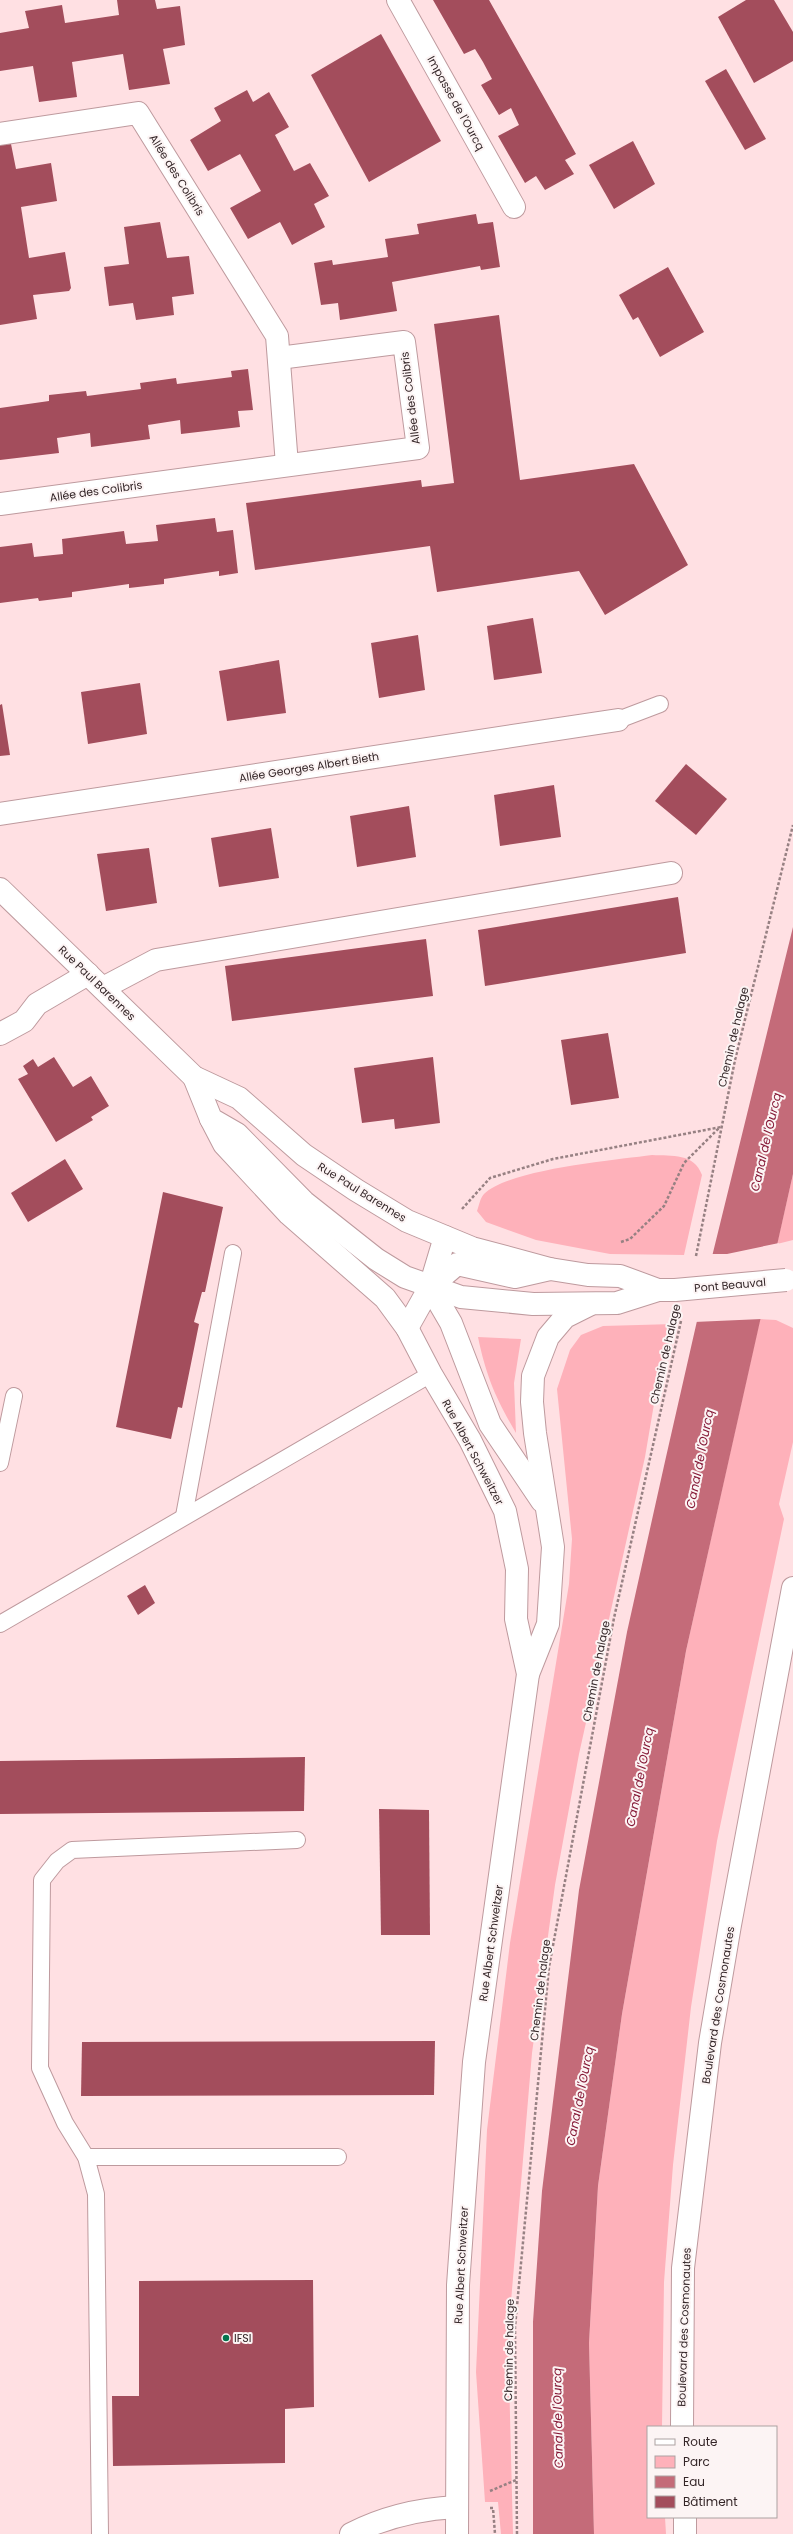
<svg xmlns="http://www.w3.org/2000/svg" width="793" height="2534" viewBox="0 0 793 2534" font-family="Poppins,sans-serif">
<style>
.green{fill:#feb1ba}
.water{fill:#c46b79}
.pier{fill:#ffe0e3}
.building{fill:#a34d5c}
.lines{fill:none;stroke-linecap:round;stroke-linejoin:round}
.lane-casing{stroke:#be9a9e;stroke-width:18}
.street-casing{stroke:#be9a9e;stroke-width:24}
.secondary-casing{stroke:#be9a9e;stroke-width:24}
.path{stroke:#978183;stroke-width:2.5;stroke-dasharray:3 2;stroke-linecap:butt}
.lane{stroke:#fff;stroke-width:16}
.street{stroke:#fff;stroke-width:22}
.secondary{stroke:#fff;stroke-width:22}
.secondary-bridge-casing{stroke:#be9a9e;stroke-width:24;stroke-linecap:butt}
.secondary-bridge{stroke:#fff;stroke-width:22}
.poi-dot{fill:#05734d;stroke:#fcf4f4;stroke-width:1.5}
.labels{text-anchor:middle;stroke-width:4;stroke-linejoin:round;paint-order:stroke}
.street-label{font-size:11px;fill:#342628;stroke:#fcf4f4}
.poi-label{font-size:11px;fill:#342628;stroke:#fcf4f4;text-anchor:start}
.water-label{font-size:12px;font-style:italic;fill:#851836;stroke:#fcf4f4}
</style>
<rect width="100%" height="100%" fill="#ffe0e3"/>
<!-- green -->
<g class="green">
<path d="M 652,1155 C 672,1156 694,1153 702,1175 L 684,1255 L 610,1254 L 536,1240 L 486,1222 L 477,1211 C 479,1206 480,1198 484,1194 C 510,1169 615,1160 652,1155 Z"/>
<path d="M 793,1174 L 793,1240 L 777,1244 Z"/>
<path d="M 760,1319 L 776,1320 L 793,1328 L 793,1442 L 779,1504 L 784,1519 L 717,1841 L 691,2007 L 673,2165 L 664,2282 L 662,2427 L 648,2427 L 648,2517 L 665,2517 L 666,2534 L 594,2534 L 589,2343 L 598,2186 L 622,2014 L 686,1651 Z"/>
<path d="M 674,1324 L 654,1404 L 645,1457 L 579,1754 L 555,1885 L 532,2053 L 508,2337 L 513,2534 L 501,2534 L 498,2502 L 485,2502 L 476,2372 L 487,2130 L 510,1943 L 569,1584 L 572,1539 L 557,1389 L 570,1350 L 581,1335 L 603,1326 Z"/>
<path d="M 478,1337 L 521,1339 L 514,1383 L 516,1433 C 496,1399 486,1376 478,1337 Z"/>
</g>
<!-- water -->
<path class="water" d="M 793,927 L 793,1174 L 686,1651 L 622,2014 L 598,2186 L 589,2343 L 594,2534 L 533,2534 L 533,2322 L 542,2191 L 579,1890 L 627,1632 L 666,1457 L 707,1277 Z"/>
<!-- pier -->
<path class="pier" d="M 779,1243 L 762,1319 L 694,1322 L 710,1254 L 727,1254 Z"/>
<!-- building -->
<g class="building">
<path d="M 117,0 L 155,0 L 157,9 L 180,6 L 185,45 L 163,49 L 170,84 L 129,90 L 123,54 L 72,62 L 77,97 L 39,102 L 33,66 L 0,71 L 0,33 L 29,28 L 25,11 L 62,5 L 65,23 L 119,15 Z"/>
<path d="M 433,0 L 489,0 L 576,154 L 565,160 L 574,174 L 545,190 L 536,176 L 525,183 L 498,136 L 519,125 L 511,108 L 499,115 L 481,85 L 492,79 L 483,62 L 475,49 L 464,54 Z"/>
<path d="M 746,0 L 774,0 L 793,32 L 793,61 L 754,83 L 718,17 Z"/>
<path d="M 381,34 L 441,141 L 369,182 L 311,75 Z"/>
<path d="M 726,69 L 766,139 L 745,150 L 705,81 Z"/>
<path d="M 247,90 L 253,102 L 269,92 L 289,127 L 275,135 L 294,171 L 310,163 L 329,196 L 314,204 L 325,227 L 292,245 L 280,222 L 248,239 L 230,208 L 261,191 L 240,154 L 208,171 L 190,140 L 221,121 L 214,108 Z"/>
<path d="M 633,141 L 655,184 L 614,209 L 589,165 Z"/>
<path d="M 11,144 L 16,169 L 51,163 L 57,201 L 21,207 L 29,258 L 65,252 L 71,288 L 69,291 L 33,295 L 37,319 L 0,325 L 0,145 Z"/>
<path d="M 476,214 L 478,224 L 493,222 L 500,267 L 481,270 L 480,266 L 392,282 L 397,311 L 340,320 L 338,303 L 321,305 L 314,263 L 332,260 L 333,265 L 388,257 L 385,239 L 419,234 L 417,224 Z"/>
<path d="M 160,222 L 167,258 L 189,256 L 194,294 L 172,297 L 174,315 L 136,320 L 133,303 L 109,306 L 104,267 L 129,264 L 124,227 Z"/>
<path d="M 668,267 L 704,332 L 660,357 L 638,317 L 633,320 L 619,295 Z"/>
<path d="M 499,315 L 520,480 L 634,464 L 688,565 L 605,615 L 579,571 L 437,592 L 430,546 L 255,570 L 246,503 L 421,480 L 422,487 L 454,483 L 434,324 Z"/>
<path d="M 248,369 L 253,410 L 238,411 L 240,427 L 181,434 L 180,420 L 148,425 L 150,439 L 91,447 L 90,433 L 57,438 L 59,453 L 0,460 L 0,408 L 49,401 L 49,395 L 86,391 L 87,396 L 141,389 L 140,383 L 176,378 L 177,384 L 232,377 L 231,371 Z"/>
<path d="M 215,518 L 217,532 L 233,530 L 238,573 L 219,576 L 219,571 L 164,579 L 164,584 L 129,588 L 129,584 L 72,592 L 72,597 L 39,601 L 38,598 L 0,603 L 0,547 L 32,543 L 34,557 L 63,554 L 62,539 L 124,531 L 126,544 L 158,541 L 156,525 Z"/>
<path d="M 533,618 L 542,673 L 494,680 L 487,626 Z"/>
<path d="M 418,635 L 425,690 L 379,698 L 371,643 Z"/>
<path d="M 279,660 L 286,713 L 227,721 L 219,671 Z"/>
<path d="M 140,683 L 147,734 L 88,744 L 81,692 Z"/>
<path d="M 2,704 L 10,755 L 0,756 L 0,705 Z"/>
<path d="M 686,764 L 727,799 L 696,835 L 655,801 Z"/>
<path d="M 554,785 L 561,837 L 500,846 L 494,795 Z"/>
<path d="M 409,806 L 416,857 L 357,867 L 350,816 Z"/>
<path d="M 271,828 L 279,878 L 219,887 L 211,838 Z"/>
<path d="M 149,848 L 157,903 L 106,911 L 97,854 Z"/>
<path d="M 678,897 L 686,953 L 485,986 L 478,930 Z"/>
<path d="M 426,939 L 433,996 L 232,1021 L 225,966 Z"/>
<path d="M 608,1033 L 619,1098 L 571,1105 L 561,1040 Z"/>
<path d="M 54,1057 L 73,1087 L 91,1076 L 109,1106 L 91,1117 L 93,1120 L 56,1142 L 18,1079 L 28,1074 L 23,1066 L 33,1059 L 38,1067 Z"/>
<path d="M 433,1057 L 440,1123 L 395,1129 L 394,1119 L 362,1123 L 354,1068 Z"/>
<path d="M 65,1159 L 83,1189 L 28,1222 L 11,1193 Z"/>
<path d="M 163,1192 L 223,1207 L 205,1292 L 202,1292 L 194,1322 L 199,1324 L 182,1408 L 178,1407 L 171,1439 L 116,1427 Z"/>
<path d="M 145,1585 L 155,1603 L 138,1615 L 127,1596 Z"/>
<path d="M 305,1757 L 304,1811 L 0,1814 L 0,1761 Z"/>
<path d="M 379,1809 L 429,1810 L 430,1935 L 381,1935 Z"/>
<path d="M 435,2041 L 434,2095 L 81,2096 L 82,2042 Z"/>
<path d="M 313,2280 L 314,2407 L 285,2409 L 285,2463 L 113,2466 L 112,2396 L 139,2396 L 139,2281 Z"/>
</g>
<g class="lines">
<defs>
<g id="lane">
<path d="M 618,720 L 660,704"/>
<path d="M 0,1463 L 14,1396"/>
<path d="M 184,1516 L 233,1253"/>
<path d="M 0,1624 L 431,1374"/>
<path d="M 86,2157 L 338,2157"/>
<path d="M 100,2534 L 96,2194 L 86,2157 L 65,2123 L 40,2068 L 42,1880 L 57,1861 L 72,1850 L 297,1840"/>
</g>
<g id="street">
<path d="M 398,0 L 514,207"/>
<path d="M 0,134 L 138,113 L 277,336 L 287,465"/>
<path d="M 0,504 L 418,448 L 404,342 L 279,358"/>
<path d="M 0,814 L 618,720"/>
<path d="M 103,988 L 156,960 L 671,873"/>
<path d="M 0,1034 L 24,1021 L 37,1004 L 88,974"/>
<path d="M 211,1119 L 224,1144 L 289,1214 L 385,1298 L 407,1328 L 431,1374 L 470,1440 L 505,1511 L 517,1569 L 516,1619 L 528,1674 L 474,2062 L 458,2285 L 457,2534"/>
<path d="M 430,1287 L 451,1323 L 490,1424 L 542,1501"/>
<path d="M 430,1287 L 457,1264 L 515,1277 L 550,1269"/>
<path d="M 407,1328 L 430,1287 L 445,1237"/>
<path d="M 528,1674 L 548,1624 L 553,1547 L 535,1433 L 532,1402 L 533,1376 L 548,1337 L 565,1317 L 589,1305"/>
<path d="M 351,2534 C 384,2517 419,2509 456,2507"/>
</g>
<g id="secondary">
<path d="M 0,889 L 194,1077 L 239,1098 L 304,1155 L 356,1190 L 407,1221 L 472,1248 L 550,1269 L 588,1275 L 620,1276 L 658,1290 L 675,1290"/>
<path d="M 194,1077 L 211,1119 L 237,1134 L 304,1202 L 376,1259 L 405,1277 L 461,1297 L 533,1304 L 617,1303 L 658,1290"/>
<path d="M 682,2427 L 683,2268 L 710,2043 L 730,1925 L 793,1588"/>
<path d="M 685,2517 L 685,2534"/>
</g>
</defs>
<!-- lane casing -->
<use href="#lane" class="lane-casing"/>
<!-- street casing -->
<use href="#street" class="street-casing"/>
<!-- secondary casing -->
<use href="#secondary" class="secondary-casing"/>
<!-- path -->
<g class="path">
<path d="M 462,1209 L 490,1178 L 553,1159 L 721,1127"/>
<path d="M 621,1242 L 630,1239 L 664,1206 L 684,1163 L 720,1127"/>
<path d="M 696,1256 L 735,1060 L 793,825"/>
<path d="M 490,2491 L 516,2480"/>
<path d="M 490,2508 L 493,2508 L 495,2534"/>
<path d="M 517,2534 L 515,2327 L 549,1967 L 614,1618 L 681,1321"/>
</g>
<!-- lane -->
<use href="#lane" class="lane"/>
<!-- street -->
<use href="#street" class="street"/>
<!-- secondary -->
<use href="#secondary" class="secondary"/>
<defs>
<path id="secondary-bridge" d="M 675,1290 L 786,1280"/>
</defs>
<!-- secondary-bridge casing -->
<use href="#secondary-bridge" class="secondary-bridge-casing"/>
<!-- secondary-bridge -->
<use href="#secondary-bridge" class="secondary-bridge"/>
</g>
<!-- markers -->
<circle class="poi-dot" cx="226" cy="2338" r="4"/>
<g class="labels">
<!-- street labels -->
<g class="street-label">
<text transform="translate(456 103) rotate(61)" y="4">Impasse de l'Ourcq</text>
<text transform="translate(177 175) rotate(58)" y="4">Allée des Colibris</text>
<text transform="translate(410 398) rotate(-97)" y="4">Allée des Colibris</text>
<text transform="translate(96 491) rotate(-8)" y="4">Allée des Colibris</text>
<text transform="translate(309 767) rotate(-9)" y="4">Allée Georges Albert Bieth</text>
<text transform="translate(97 983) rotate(44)" y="4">Rue Paul Barennes</text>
<text transform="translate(733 1037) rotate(-77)" y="4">Chemin de halage</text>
<text transform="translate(362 1192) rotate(32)" y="4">Rue Paul Barennes</text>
<text transform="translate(730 1285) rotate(-5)" y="4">Pont Beauval</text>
<text transform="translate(665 1354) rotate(-77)" y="4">Chemin de halage</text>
<text transform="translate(473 1452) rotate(62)" y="4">Rue Albert Schweitzer</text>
<text transform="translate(596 1671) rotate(-79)" y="4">Chemin de halage</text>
<text transform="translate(491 1943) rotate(-82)" y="4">Rue Albert Schweitzer</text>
<text transform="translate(540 1990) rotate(-83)" y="4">Chemin de halage</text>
<text transform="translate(718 2005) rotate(-81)" y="4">Boulevard des Cosmonautes</text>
<text transform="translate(461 2265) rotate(-87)" y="4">Rue Albert Schweitzer</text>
<text transform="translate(684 2327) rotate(-88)" y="4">Boulevard des Cosmonautes</text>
<text transform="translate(509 2350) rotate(-89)" y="4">Chemin de halage</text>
</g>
<!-- poi labels -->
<g class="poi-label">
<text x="234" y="2342">IFSI</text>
</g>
<!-- water labels -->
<g class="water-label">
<text transform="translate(766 1142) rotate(-77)" y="4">Canal de l'Ourcq</text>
<text transform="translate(700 1459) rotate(-79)" y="4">Canal de l'Ourcq</text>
<text transform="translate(640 1777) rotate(-79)" y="4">Canal de l'Ourcq</text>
<text transform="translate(580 2096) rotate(-79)" y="4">Canal de l'Ourcq</text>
<text transform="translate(558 2418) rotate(-91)" y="4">Canal de l'Ourcq</text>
</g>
</g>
<!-- legend -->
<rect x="647" y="2426" width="130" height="92" fill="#fcf4f4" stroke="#aca2a2"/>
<rect x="655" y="2439" width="20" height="6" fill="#ffffff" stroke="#aca2a2"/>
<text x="683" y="2446" font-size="12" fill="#342628">Route</text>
<rect x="655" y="2456" width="20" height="12" fill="#feb1ba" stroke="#aca2a2"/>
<text x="683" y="2466" font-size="12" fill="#342628">Parc</text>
<rect x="655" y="2476" width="20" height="12" fill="#c46b79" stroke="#aca2a2"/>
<text x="683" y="2486" font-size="12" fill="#342628">Eau</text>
<rect x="655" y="2496" width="20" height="12" fill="#a34d5c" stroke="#aca2a2"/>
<text x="683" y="2506" font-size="12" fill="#342628">Bâtiment</text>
</svg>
